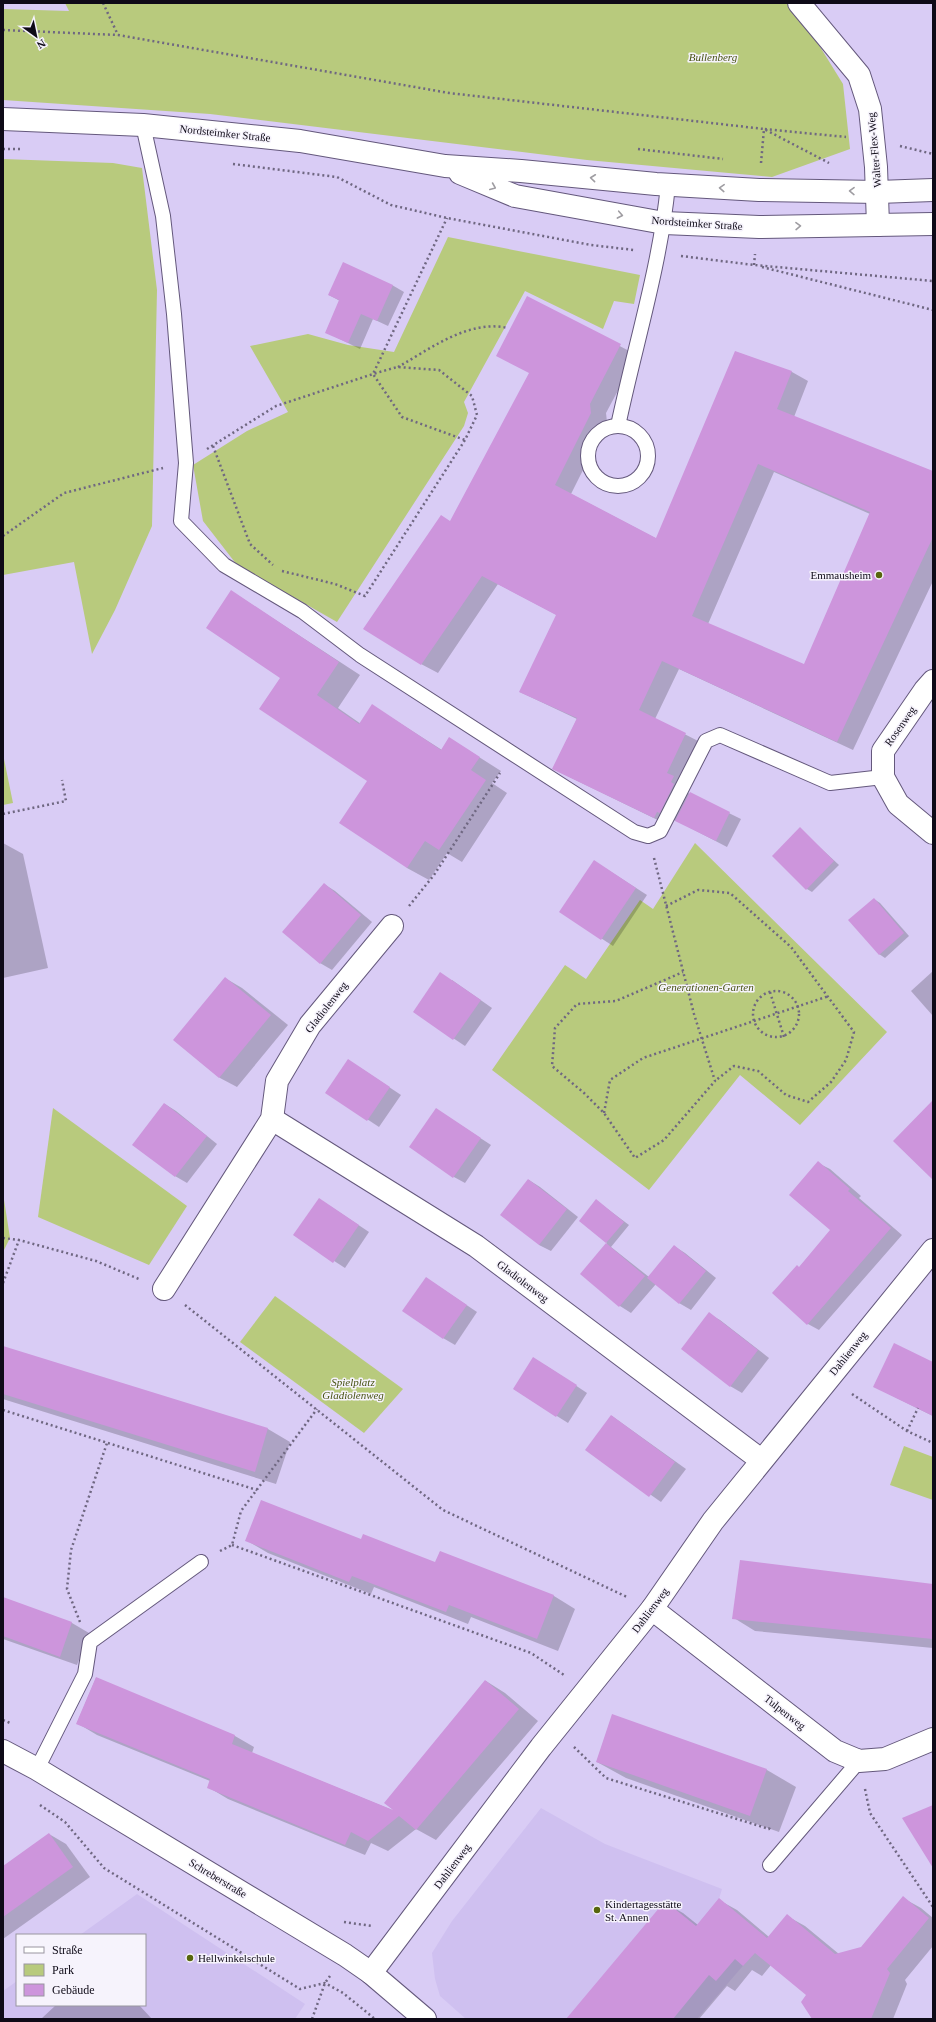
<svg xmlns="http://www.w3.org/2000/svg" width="936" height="2022" viewBox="0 0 936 2022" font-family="Georgia,serif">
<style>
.built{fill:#cfc0f0}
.green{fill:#b8ca7d}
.shadow{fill:#0003;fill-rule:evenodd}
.building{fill:#cd95dc;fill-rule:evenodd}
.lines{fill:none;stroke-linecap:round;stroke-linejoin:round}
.service-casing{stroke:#64587c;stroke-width:16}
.minor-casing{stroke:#64587c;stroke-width:24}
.tertiary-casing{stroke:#64587c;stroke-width:24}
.path{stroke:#6f6781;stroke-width:2.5;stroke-dasharray:2 3;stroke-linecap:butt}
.service{stroke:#fff;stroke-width:14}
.minor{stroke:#fff;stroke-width:22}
.tertiary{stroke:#fff;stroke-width:22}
.oneway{stroke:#9f9da2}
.poi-dot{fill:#57660d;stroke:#f6f3fc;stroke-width:1.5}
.labels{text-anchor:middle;stroke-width:3;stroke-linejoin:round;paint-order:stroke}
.park-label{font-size:11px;font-style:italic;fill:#485313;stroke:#f6f3fc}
.street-label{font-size:11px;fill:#0e0a17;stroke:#f6f3fc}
.poi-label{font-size:11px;fill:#0e0a17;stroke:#f6f3fc;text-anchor:start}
</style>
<rect width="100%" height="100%" fill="#d9ccf5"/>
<!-- built -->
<g class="built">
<path d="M 541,1808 L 605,1844 L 722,1889 L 719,1899 L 767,1938 L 697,2019 L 466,2019 L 440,1996 L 435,1979 L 432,1953 L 452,1921 Z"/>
<path d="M 137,1894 L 305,2004 L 295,2019 L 3,2019 L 3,1991 L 17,1981 L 17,2005 L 145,2005 L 145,1935 L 80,1935 Z"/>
</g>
<!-- green -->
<g class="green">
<path d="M 65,3 L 793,3 L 843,84 L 850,149 L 772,177 L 587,160 L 210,114 L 3,100 L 3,9 L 69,11 Z"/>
<path d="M 3,159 L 113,163 L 142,168 L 157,290 L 152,526 L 115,610 L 92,654 L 74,562 L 3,575 Z"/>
<path d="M 448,237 L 640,275 L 634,304 L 614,301 L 603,329 L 525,291 L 464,402 L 468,413 L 464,426 L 337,622 L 237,565 L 203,521 L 193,465 L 247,431 L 288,412 L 250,346 L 308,334 L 348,345 L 394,352 Z"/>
<path d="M 3,754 L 13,803 L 3,805 Z"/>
<path d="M 695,843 L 887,1032 L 800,1125 L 740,1075 L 649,1190 L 492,1070 L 565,965 L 586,979 L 640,900 L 653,909 Z"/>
<path d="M 53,1108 L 187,1206 L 149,1265 L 38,1217 Z"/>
<path d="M 3,1193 L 10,1238 L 3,1252 Z"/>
<path d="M 275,1296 L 403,1389 L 364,1433 L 240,1342 Z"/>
<path d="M 904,1446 L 933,1457 L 933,1500 L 890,1485 Z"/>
</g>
<!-- shadow -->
<g class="shadow">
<path d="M 392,285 L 404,292 L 388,326 L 373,319 L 360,349 L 326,332 L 340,301 L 329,295 Z"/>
<path d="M 527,298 L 637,355 L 606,413 L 607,422 L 571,494 L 657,539 L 736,352 L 792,372 L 808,381 L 794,417 L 933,472 L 933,581 L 853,750 L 679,669 L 655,719 L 702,743 L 686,792 L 741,819 L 727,847 L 677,821 L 673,820 L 670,826 L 553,769 L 577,719 L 520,692 L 557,615 L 498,584 L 438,673 L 421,664 L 451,522 L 530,373 ZM 774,472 L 870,514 L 804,666 L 708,624 Z"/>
<path d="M 231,591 L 360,675 L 338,708 L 361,724 L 373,706 L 442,750 L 449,738 L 501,771 L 492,783 L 507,793 L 462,862 L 447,853 L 429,880 L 407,868 L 368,780 L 282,677 Z"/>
<path d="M 800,829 L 839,865 L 812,892 L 807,889 Z"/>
<path d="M 3,843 L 23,854 L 48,968 L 3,978 Z"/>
<path d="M 605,868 L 647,895 L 613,946 L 561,912 Z"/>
<path d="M 324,884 L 335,891 L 372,922 L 332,970 L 320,963 Z"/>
<path d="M 874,899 L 880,903 L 909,936 L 885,958 L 879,954 Z"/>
<path d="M 933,971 L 933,1016 L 911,991 Z"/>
<path d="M 225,978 L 242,988 L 288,1025 L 237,1087 L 220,1078 L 174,1040 Z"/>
<path d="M 452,980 L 492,1008 L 465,1046 L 414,1012 Z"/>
<path d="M 359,1067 L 401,1095 L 379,1127 L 326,1092 Z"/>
<path d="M 165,1104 L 176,1111 L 217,1144 L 187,1183 L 175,1176 Z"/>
<path d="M 436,1109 L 491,1145 L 465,1183 L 454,1177 Z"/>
<path d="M 818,1163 L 830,1169 L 861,1196 L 859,1198 L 902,1235 L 819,1330 L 808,1324 L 799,1268 L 831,1230 Z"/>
<path d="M 529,1180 L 540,1187 L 578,1217 L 551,1251 L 539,1245 Z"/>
<path d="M 597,1201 L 629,1225 L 611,1247 L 649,1277 L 674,1246 L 685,1253 L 716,1278 L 691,1310 L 679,1303 L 656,1284 L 631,1313 L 620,1306 L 582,1274 L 607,1243 L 580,1221 Z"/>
<path d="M 330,1206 L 369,1232 L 345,1268 L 294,1235 Z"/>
<path d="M 426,1278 L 477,1312 L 455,1345 L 443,1338 Z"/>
<path d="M 709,1314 L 720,1320 L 769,1358 L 742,1393 L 730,1386 Z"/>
<path d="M 3,1347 L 268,1429 L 290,1442 L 276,1484 L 6,1400 L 3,1399 Z"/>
<path d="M 933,1363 L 933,1416 L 875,1387 Z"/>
<path d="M 545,1365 L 587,1393 L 568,1423 L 514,1389 Z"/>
<path d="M 612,1416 L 686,1469 L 661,1502 L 587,1450 Z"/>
<path d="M 246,1540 L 362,1540 L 436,1563 L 440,1552 L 554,1596 L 575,1609 L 558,1651 L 471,1617 L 468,1624 L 374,1587 L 371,1594 L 268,1553 Z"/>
<path d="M 933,1585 L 933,1648 L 755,1631 L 734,1618 Z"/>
<path d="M 3,1598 L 72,1623 L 89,1633 L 77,1665 L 3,1639 Z"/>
<path d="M 96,1678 L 235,1736 L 254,1747 L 252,1753 L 397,1812 L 486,1681 L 505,1693 L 538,1721 L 436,1840 L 416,1829 L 388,1851 L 371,1843 L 365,1855 L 228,1799 L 208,1787 L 210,1781 L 97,1735 L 77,1723 Z"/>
<path d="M 613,1716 L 767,1770 L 796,1787 L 779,1832 L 626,1778 L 597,1762 Z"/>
<path d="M 49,1834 L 66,1844 L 90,1877 L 3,1939 L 3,1867 Z"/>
<path d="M 903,1898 L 921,1908 L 933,1918 L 933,1946 L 905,1980 L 907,1984 L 893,2019 L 813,2019 L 808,1995 L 771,1965 L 762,1976 L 752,1970 L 735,1991 L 727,1986 L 699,2019 L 568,2019 L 665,1903 L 683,1913 L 698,1925 L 719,1900 L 737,1910 L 769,1937 L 787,1916 L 805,1926 L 839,1954 L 861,1948 Z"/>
<path d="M 56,2005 L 139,2005 L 152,2019 L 41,2019 Z"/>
</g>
<!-- building -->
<g class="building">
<path d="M 343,262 L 393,285 L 377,321 L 361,314 L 348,343 L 325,333 L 339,300 L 328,295 Z"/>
<path d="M 527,296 L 621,344 L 590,404 L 591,413 L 555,485 L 656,538 L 735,351 L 792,371 L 777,409 L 933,471 L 933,537 L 837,742 L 662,661 L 639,710 L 686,733 L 667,773 L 674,776 L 671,782 L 674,784 L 660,813 L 657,812 L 654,818 L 552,769 L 577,718 L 519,692 L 556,615 L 482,576 L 421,665 L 363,629 L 441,515 L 450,521 L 529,373 L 496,356 ZM 758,464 L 870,512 L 804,664 L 692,616 Z"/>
<path d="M 231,590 L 339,662 L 317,695 L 359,724 L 372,704 L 441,750 L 449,737 L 480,757 L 471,770 L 486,780 L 439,850 L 425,841 L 407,868 L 339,823 L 367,781 L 259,709 L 280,678 L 206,628 Z"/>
<path d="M 690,792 L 730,812 L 716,841 L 675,821 Z"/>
<path d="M 800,827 L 834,861 L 806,890 L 772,856 Z"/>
<path d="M 594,860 L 636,888 L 601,940 L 559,912 Z"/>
<path d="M 324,883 L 361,915 L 320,964 L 282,932 Z"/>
<path d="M 874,898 L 904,933 L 879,955 L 848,920 Z"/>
<path d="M 440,972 L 481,1000 L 453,1040 L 413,1012 Z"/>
<path d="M 225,977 L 271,1015 L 219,1078 L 173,1040 Z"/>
<path d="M 348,1059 L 390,1087 L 367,1121 L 325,1093 Z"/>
<path d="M 933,1100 L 933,1180 L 893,1141 Z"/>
<path d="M 164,1103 L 207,1136 L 175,1177 L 132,1145 Z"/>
<path d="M 436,1108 L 481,1138 L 453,1178 L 409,1147 Z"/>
<path d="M 818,1161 L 850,1189 L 848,1191 L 891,1228 L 807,1325 L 772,1293 L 797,1265 L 799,1267 L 830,1230 L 789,1195 Z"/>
<path d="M 528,1179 L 567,1209 L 539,1245 L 500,1215 Z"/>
<path d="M 319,1198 L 359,1225 L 333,1263 L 293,1235 Z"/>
<path d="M 596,1199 L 624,1222 L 606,1243 L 579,1221 Z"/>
<path d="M 606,1243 L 645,1276 L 619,1307 L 580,1274 Z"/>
<path d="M 674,1245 L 706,1271 L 679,1304 L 647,1278 Z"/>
<path d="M 426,1277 L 467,1305 L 443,1339 L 402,1311 Z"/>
<path d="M 709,1312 L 758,1350 L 730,1387 L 681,1349 Z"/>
<path d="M 894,1343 L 933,1362 L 933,1416 L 873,1387 Z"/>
<path d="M 3,1346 L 268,1428 L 255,1472 L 3,1394 Z"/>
<path d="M 533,1357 L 577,1385 L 556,1417 L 513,1389 Z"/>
<path d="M 611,1415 L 675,1462 L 649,1497 L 585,1450 Z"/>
<path d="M 261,1500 L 361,1539 L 363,1534 L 435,1562 L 440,1551 L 554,1595 L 537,1639 L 449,1605 L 446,1612 L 352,1576 L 349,1582 L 245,1541 Z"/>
<path d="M 740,1560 L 933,1584 L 933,1639 L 732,1619 Z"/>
<path d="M 3,1597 L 72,1622 L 60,1657 L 3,1636 Z"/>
<path d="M 96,1677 L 235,1735 L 232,1744 L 393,1810 L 384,1803 L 485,1680 L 519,1709 L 416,1830 L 399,1816 L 368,1841 L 351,1832 L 345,1845 L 207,1788 L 210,1779 L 76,1724 Z"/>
<path d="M 612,1714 L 767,1769 L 750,1816 L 596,1762 Z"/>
<path d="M 933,1805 L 933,1868 L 902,1818 Z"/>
<path d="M 49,1833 L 73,1867 L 3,1917 L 3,1866 Z"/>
<path d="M 903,1896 L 929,1918 L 887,1969 L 890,1973 L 871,2019 L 812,2019 L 801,2002 L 806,1995 L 755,1953 L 743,1966 L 735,1959 L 716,1981 L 709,1975 L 673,2019 L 566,2019 L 665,1901 L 696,1926 L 719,1898 L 767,1938 L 787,1914 L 835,1954 L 861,1947 Z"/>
</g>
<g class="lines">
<defs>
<g id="service">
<path d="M 143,125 L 163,216 L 174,314 L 186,463 L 181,521 L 224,565 L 302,611 L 360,655 L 634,832 L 648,836 L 660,831 L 706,741 L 720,735 L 830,783 L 883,777"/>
<path d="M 618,426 C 635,345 660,267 668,185"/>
<circle cx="618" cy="456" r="30"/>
<path d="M 37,1769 L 85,1674 L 90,1642 L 201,1562"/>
<path d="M 770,1865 L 859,1761"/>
</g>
<g id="minor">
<path d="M 799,3 L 859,75 L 870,109 L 876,167 L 878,225"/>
<path d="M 933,681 L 925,690 L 883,751 L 883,777 L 898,804 L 933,833"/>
<path d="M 272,1119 L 476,1246 L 761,1460"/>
<path d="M 164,1289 L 272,1119 L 277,1081 L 310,1025 L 392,926"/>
<path d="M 652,1609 L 835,1751 L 859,1761 L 885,1759 L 933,1739"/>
<path d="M 3,1751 L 37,1769 L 345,1955 L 371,1973 L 425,2019"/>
<path d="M 371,1973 L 541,1747 L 652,1609 L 713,1521 L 933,1250"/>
</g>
<g id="tertiary">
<path d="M 3,119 L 143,125 L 300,141 L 445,166 L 521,171 L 656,184 L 759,190 L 878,192 L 933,190"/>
<path d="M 460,173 L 515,196 L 664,223 L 759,227 L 933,224"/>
</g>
</defs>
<!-- service casing -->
<use href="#service" class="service-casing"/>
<!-- minor casing -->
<use href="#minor" class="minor-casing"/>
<!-- tertiary casing -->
<use href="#tertiary" class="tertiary-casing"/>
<!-- path -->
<g class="path">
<path d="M 103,3 L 118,35"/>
<path d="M 3,30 L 118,35 L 449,93 L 764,129 L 829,163"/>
<path d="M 900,146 L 933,154"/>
<path d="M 3,149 L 21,149"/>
<path d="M 638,149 L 723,159"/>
<path d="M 761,163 L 764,129 L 846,137"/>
<path d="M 233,164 L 337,177 L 391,205 L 447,218 L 591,245 L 634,250"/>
<path d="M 681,256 L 754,265 L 933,281"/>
<path d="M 754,265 L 755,254"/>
<path d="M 762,267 L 933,310"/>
<path d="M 398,367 C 430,349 469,319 508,328"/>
<path d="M 213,446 L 250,544 L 273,565"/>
<path d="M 207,449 L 276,406 L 373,374 L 447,218"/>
<path d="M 3,536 L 64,493 L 163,468"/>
<path d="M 282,571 L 335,584 L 365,596 L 465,440 L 477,415 L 472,396 L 439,370 L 397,367 L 373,374 L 402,417 L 465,440"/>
<path d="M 3,814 L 66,801 L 62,780"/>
<path d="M 654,858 L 694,1014 L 715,1081 L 664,1140 L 635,1158 L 604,1113 L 584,1093 L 552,1066 L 555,1028 L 577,1004 L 616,1001 L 683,972"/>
<path d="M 409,906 L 434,875 L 500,773"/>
<path d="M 666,906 L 698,890 L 730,893 L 791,947 L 854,1032 L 846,1060 L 831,1082 L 808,1102 L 786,1095 L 758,1071 L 734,1066 L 715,1081"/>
<circle cx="776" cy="1014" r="23"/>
<path d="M 770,992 L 784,1037"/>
<path d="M 604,1113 L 610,1080 L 643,1058 L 829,996"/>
<path d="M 3,1238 L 19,1240 L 96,1261 L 139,1279"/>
<path d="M 3,1283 L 19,1240"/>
<path d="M 185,1305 L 443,1510 L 627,1597"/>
<path d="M 852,1394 L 907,1431 L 933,1443"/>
<path d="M 3,1410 L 257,1490"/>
<path d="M 907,1431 L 918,1408"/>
<path d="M 232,1545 L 531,1653 L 564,1675"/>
<path d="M 220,1551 L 232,1545 L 241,1511 L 317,1409"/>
<path d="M 80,1622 L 67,1589 L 71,1550 L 107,1443"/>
<path d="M 3,1720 L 10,1723"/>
<path d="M 574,1747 L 606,1778 L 769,1829 L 770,1827"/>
<path d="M 865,1789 L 870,1813 L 933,1907"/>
<path d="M 40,1805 L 65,1822 L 104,1868 L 300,1989 L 325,1983 L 343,1993 L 375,2019"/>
<path d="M 344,1922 L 372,1926"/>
<path d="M 312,2019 L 325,1983 L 330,1976"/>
</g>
<!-- service -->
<use href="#service" class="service"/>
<!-- minor -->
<use href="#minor" class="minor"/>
<!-- tertiary -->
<use href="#tertiary" class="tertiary"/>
</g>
<!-- one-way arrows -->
<defs><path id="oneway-chevron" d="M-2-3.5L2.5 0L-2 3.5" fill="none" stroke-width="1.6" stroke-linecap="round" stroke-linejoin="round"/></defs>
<g class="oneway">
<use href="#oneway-chevron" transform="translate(593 178) rotate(-174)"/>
<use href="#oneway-chevron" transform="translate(493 187) rotate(23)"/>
<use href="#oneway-chevron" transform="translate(722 188) rotate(-177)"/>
<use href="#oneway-chevron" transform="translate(852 191) rotate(-179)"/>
<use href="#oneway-chevron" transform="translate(620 215) rotate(11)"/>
<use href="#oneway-chevron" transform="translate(798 226) rotate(-1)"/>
</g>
<!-- markers -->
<g class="poi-dot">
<circle cx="879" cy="575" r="4"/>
<circle cx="597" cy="1910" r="4"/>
<circle cx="190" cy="1958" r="4"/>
</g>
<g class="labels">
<!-- park labels -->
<g class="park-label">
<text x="713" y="61">Bullenberg</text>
<text x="706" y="991">Generationen-Garten</text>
<text x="353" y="1386">Spielplatz<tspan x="353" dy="13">Gladiolenweg</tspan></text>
</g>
<!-- street labels -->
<g class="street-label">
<text transform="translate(225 133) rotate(6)" y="4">Nordsteimker Straße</text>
<text transform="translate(874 150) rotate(-95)" y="4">Walter-Flex-Weg</text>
<text transform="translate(697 223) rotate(4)" y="4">Nordsteimker Straße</text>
<text transform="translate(900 726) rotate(-55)" y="4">Rosenweg</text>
<text transform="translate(326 1007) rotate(-52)" y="4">Gladiolenweg</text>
<text transform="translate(523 1281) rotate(37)" y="4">Gladiolenweg</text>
<text transform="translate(848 1353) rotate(-51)" y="4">Dahlienweg</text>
<text transform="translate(650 1610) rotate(-53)" y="4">Dahlienweg</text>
<text transform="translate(785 1712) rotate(38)" y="4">Tulpenweg</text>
<text transform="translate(452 1866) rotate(-53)" y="4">Dahlienweg</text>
<text transform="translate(218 1878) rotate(31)" y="4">Schreberstraße</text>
</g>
<!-- poi labels -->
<g class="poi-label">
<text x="871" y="579" text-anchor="end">Emmausheim</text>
<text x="605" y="1908">Kindertagesstätte<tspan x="605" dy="13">St. Annen</tspan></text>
<text x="198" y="1962">Hellwinkelschule</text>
</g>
</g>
<!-- border -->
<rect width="936" height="2022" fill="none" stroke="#0e0a17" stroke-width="8"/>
<!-- legend -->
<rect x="16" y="1934" width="130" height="72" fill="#f6f3fc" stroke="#9996a0"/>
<rect x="24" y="1947" width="20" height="6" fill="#ffffff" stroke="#9996a0"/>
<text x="52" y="1954" font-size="12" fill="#0e0a17">Straße</text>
<rect x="24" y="1964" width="20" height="12" fill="#b8ca7d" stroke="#9996a0"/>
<text x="52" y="1974" font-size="12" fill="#0e0a17">Park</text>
<rect x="24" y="1984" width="20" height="12" fill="#cd95dc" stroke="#9996a0"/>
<text x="52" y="1994" font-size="12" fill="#0e0a17">Gebäude</text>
<!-- north arrow -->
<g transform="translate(36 36) rotate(147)" stroke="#f6f3fc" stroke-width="3" paint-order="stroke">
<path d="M0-3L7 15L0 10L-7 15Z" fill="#0e0a17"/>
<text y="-6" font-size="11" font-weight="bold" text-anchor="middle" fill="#0e0a17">N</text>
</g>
</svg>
